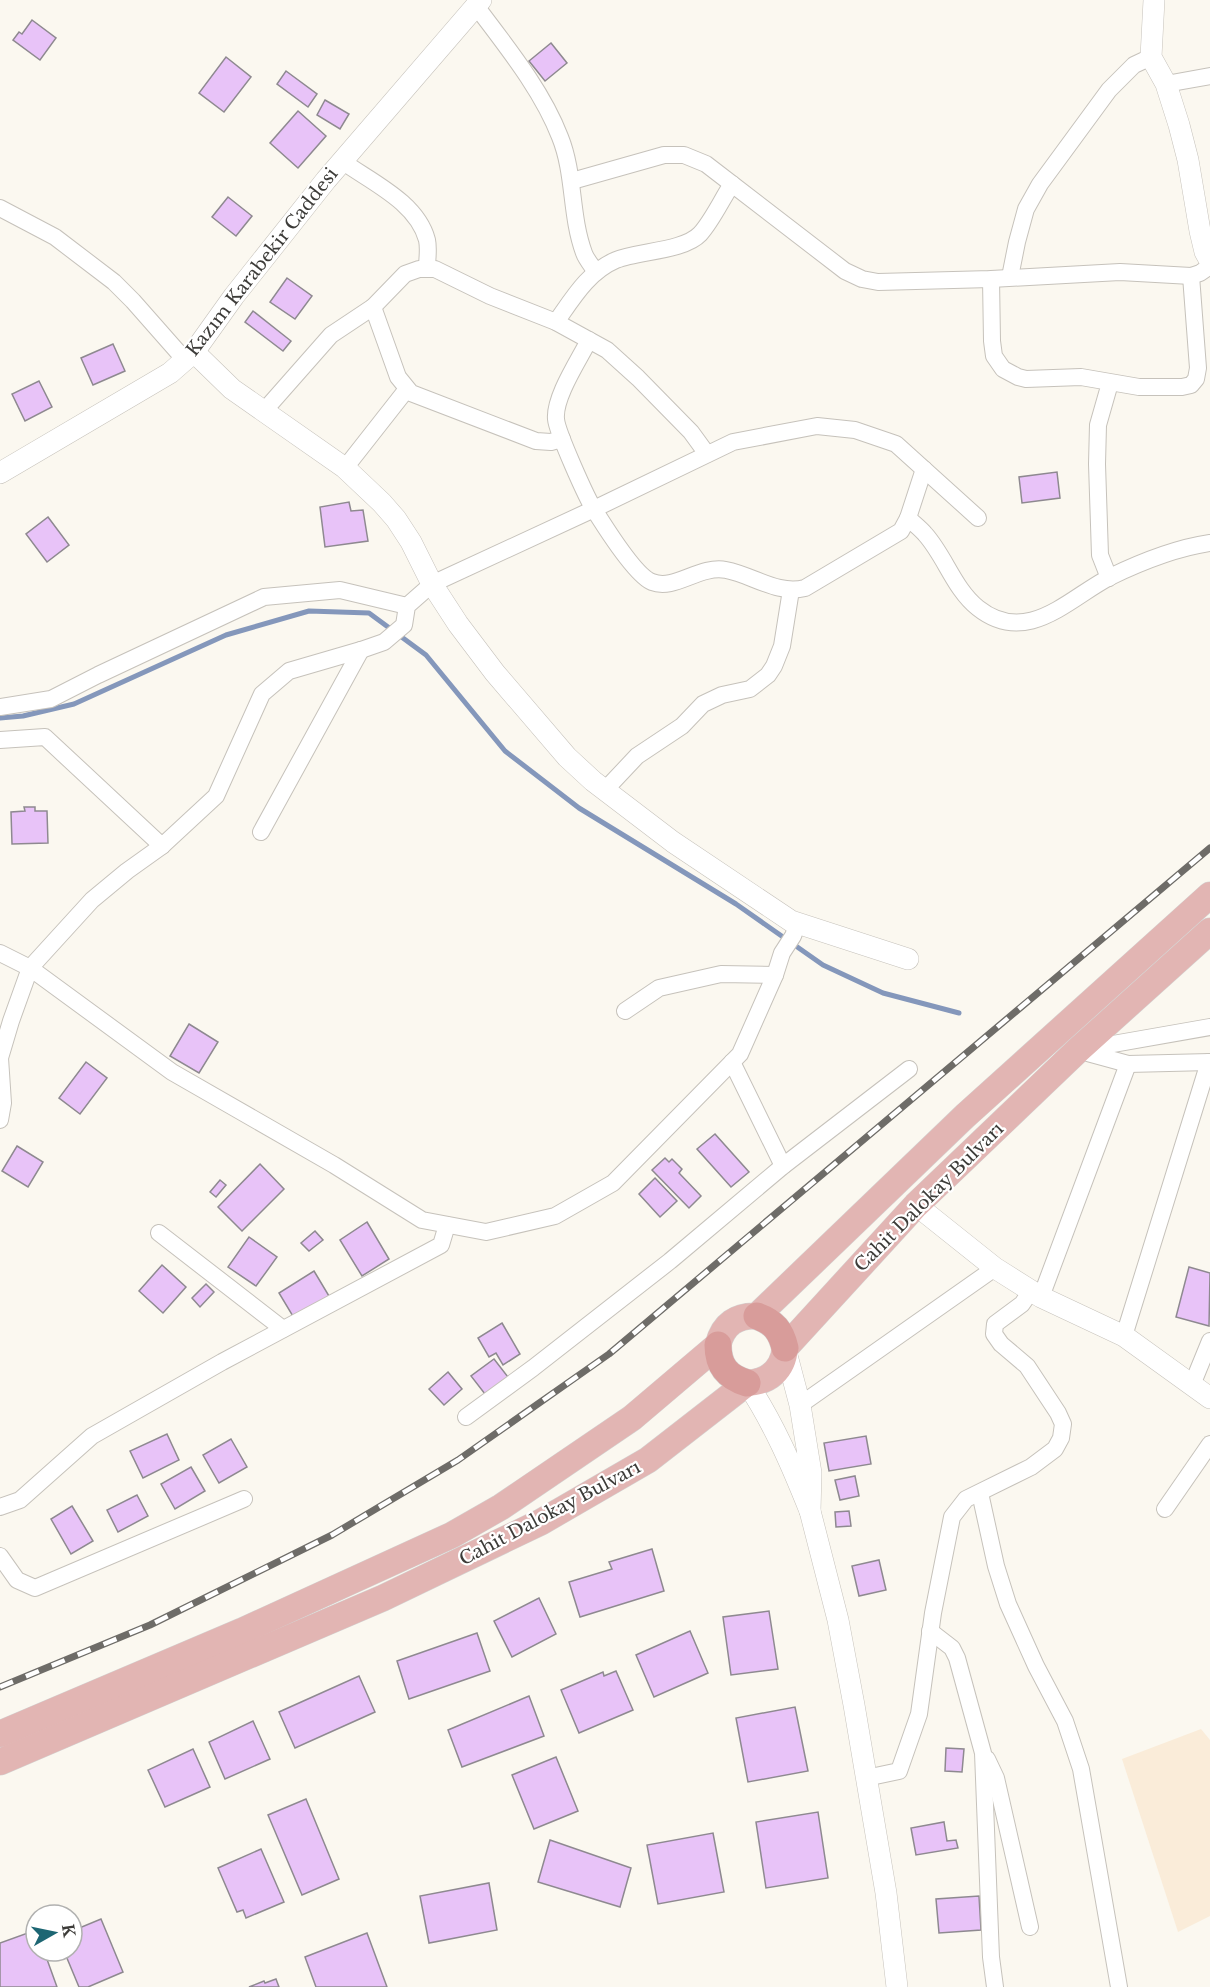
<svg xmlns="http://www.w3.org/2000/svg" width="1210" height="1987" viewBox="0 0 1210 1987" font-family="'Libre Baskerville',serif">
<style>
.education{fill:#faecd9}
.lines{fill:none;stroke-linecap:round;stroke-linejoin:round}
.stream{stroke:#8497bb;stroke-width:5}
.building{fill:#e8c3f8;stroke:#8e8990;stroke-width:1.5}
.minor-casing{stroke:#c6c2bb;stroke-width:18}
.tertiary-casing{stroke:#c6c2bb;stroke-width:22}
.primary-casing{stroke:#d4d4d3;stroke-width:27}
.trunk-casing{stroke:#d4d4d3;stroke-width:28}
.minor{stroke:#fff;stroke-width:16}
.tertiary{stroke:#fff;stroke-width:21}
.primary{stroke:#e2b5b3;stroke-width:26}
.trunk{stroke:#d89c9a;stroke-width:27}
.rail-casing{stroke:#6e6c68;stroke-width:7}
.rail{stroke:#fff;stroke-width:4.5;stroke-dasharray:14;stroke-linecap:butt}
.labels{text-anchor:middle;stroke-width:4.5;stroke-linejoin:round;paint-order:stroke}
.street-label{font-size:18px;fill:#3d3c39;stroke:#fff}
</style>
<rect width="100%" height="100%" fill="#fbf8f0"/>
<!-- education -->
<path class="education" d="M 1201,1729 L 1210,1740 L 1210,1916 L 1178,1932 L 1122,1759 Z"/>
<g class="lines">
<!-- stream -->
<path class="stream" d="M 0,718 L 23,716 L 74,704 L 226,635 L 309,611 L 369,613 L 426,655 L 505,751 L 579,808 L 736,904 L 823,965 L 883,993 L 959,1013"/>
</g>
<!-- building -->
<g class="building">
<path d="M 32,20 L 56,38 L 40,60 L 13,40 L 19,32 L 22,34 Z"/>
<path d="M 551,43 L 567,63 L 545,81 L 529,61 Z"/>
<path d="M 226,57 L 251,77 L 224,112 L 199,93 Z"/>
<path d="M 286,71 L 317,94 L 308,107 L 277,84 Z"/>
<path d="M 325,100 L 349,114 L 340,129 L 317,115 Z"/>
<path d="M 298,111 L 326,136 L 298,168 L 270,143 Z"/>
<path d="M 228,197 L 252,216 L 236,236 L 212,217 Z"/>
<path d="M 287,278 L 312,296 L 295,319 L 270,302 Z"/>
<path d="M 253,311 L 291,341 L 283,351 L 245,322 Z"/>
<path d="M 113,344 L 125,371 L 93,385 L 81,358 Z"/>
<path d="M 39,381 L 52,407 L 25,421 L 12,394 Z"/>
<path d="M 1057,472 L 1060,498 L 1022,503 L 1019,477 Z"/>
<path d="M 349,502 L 351,511 L 363,510 L 368,541 L 325,547 L 320,507 Z"/>
<path d="M 48,517 L 69,545 L 47,562 L 26,534 Z"/>
<path d="M 24,807 L 35,807 L 35,811 L 47,811 L 48,843 L 12,844 L 11,812 L 25,811 Z"/>
<path d="M 189,1024 L 218,1042 L 199,1073 L 170,1056 Z"/>
<path d="M 86,1062 L 107,1078 L 80,1114 L 59,1098 Z"/>
<path d="M 715,1134 L 749,1172 L 731,1187 L 697,1149 Z"/>
<path d="M 17,1146 L 43,1162 L 28,1187 L 2,1171 Z"/>
<path d="M 665,1158 L 669,1162 L 672,1159 L 682,1169 L 679,1173 L 701,1196 L 689,1208 L 652,1170 Z"/>
<path d="M 260,1164 L 284,1189 L 242,1231 L 218,1207 Z"/>
<path d="M 655,1178 L 677,1201 L 660,1217 L 639,1194 Z"/>
<path d="M 220,1180 L 226,1185 L 216,1197 L 210,1192 Z"/>
<path d="M 367,1222 L 389,1259 L 362,1276 L 340,1240 Z"/>
<path d="M 315,1231 L 323,1240 L 309,1251 L 301,1243 Z"/>
<path d="M 249,1237 L 277,1257 L 256,1286 L 228,1267 Z"/>
<path d="M 162,1265 L 186,1287 L 163,1313 L 139,1291 Z"/>
<path d="M 1189,1267 L 1210,1273 L 1209,1326 L 1176,1317 Z"/>
<path d="M 314,1271 L 329,1296 L 294,1318 L 279,1293 Z"/>
<path d="M 206,1284 L 214,1292 L 200,1307 L 192,1298 Z"/>
<path d="M 502,1323 L 520,1354 L 503,1365 L 496,1353 L 489,1357 L 478,1338 Z"/>
<path d="M 494,1359 L 508,1377 L 485,1394 L 471,1376 Z"/>
<path d="M 448,1372 L 462,1389 L 444,1405 L 429,1389 Z"/>
<path d="M 167,1434 L 179,1460 L 143,1478 L 130,1451 Z"/>
<path d="M 866,1436 L 871,1464 L 829,1471 L 824,1443 Z"/>
<path d="M 231,1439 L 247,1467 L 219,1483 L 203,1455 Z"/>
<path d="M 191,1467 L 205,1491 L 175,1509 L 161,1484 Z"/>
<path d="M 855,1476 L 859,1496 L 840,1500 L 835,1480 Z"/>
<path d="M 137,1495 L 148,1516 L 118,1532 L 107,1510 Z"/>
<path d="M 72,1506 L 93,1541 L 71,1554 L 51,1519 Z"/>
<path d="M 849,1511 L 851,1526 L 836,1527 L 835,1512 Z"/>
<path d="M 652,1549 L 664,1591 L 580,1617 L 569,1582 L 612,1569 L 609,1562 Z"/>
<path d="M 879,1560 L 886,1590 L 859,1596 L 852,1566 Z"/>
<path d="M 539,1598 L 556,1634 L 512,1657 L 494,1621 Z"/>
<path d="M 769,1611 L 778,1669 L 731,1675 L 723,1617 Z"/>
<path d="M 690,1631 L 708,1673 L 654,1697 L 636,1655 Z"/>
<path d="M 477,1633 L 490,1671 L 409,1699 L 397,1661 Z"/>
<path d="M 616,1671 L 633,1710 L 579,1733 L 561,1690 L 603,1672 L 604,1676 Z"/>
<path d="M 359,1676 L 375,1712 L 295,1748 L 279,1712 Z"/>
<path d="M 529,1696 L 544,1736 L 462,1767 L 448,1730 Z"/>
<path d="M 795,1707 L 808,1771 L 748,1782 L 736,1718 Z"/>
<path d="M 253,1721 L 270,1759 L 225,1779 L 209,1742 Z"/>
<path d="M 946,1748 L 964,1749 L 962,1772 L 945,1771 Z"/>
<path d="M 193,1749 L 210,1787 L 165,1807 L 148,1770 Z"/>
<path d="M 556,1757 L 578,1811 L 534,1829 L 512,1775 Z"/>
<path d="M 306,1799 L 339,1879 L 302,1895 L 268,1815 Z"/>
<path d="M 818,1812 L 828,1878 L 766,1888 L 756,1822 Z"/>
<path d="M 944,1822 L 947,1841 L 956,1840 L 958,1848 L 916,1855 L 911,1828 Z"/>
<path d="M 713,1833 L 724,1892 L 658,1904 L 647,1845 Z"/>
<path d="M 550,1840 L 631,1868 L 620,1907 L 538,1882 Z"/>
<path d="M 261,1849 L 284,1902 L 246,1918 L 243,1910 L 237,1912 L 218,1868 Z"/>
<path d="M 489,1883 L 497,1930 L 429,1943 L 420,1896 Z"/>
<path d="M 979,1896 L 981,1930 L 939,1933 L 936,1899 Z"/>
<path d="M 101,1919 L 123,1972 L 88,1987 L 79,1987 L 64,1951 L 72,1951 L 72,1931 Z"/>
<path d="M 36,1930 L 36,1951 L 44,1951 L 57,1987 L 0,1987 L 0,1943 Z"/>
<path d="M 367,1933 L 387,1987 L 316,1987 L 305,1957 Z"/>
<path d="M 276,1979 L 279,1987 L 249,1987 L 264,1981 L 265,1983 Z"/>
</g>
<g class="lines">
<defs>
<g id="minor">
<path d="M 476,6 C 506,46 542,90 560,137 C 575,174 570,215 584,253 C 586,259 592,266 596,272"/>
<path d="M 1166,84 L 1210,76"/>
<path d="M 342,161 C 371,182 417,202 427,240 C 429,249 427,259 427,268"/>
<path d="M 572,181 L 664,155 L 684,155 L 706,164 L 845,271 L 862,279 L 878,282 L 991,279 L 1120,272 L 1191,276 L 1200,273 L 1210,266"/>
<path d="M 0,208 L 55,237 L 114,282 L 133,301 L 185,360"/>
<path d="M 1010,277 L 1017,242 L 1026,209 L 1040,184 L 1109,90 L 1134,65 L 1151,57"/>
<path d="M 991,279 L 992,341 L 994,356 L 1003,369 L 1018,377 L 1026,379 L 1081,377 L 1139,387 L 1182,387 L 1191,385 L 1196,379 L 1198,368 L 1191,276"/>
<path d="M 373,307 L 398,377 L 411,393 L 536,441 L 551,442 L 562,439"/>
<path d="M 556,322 C 573,298 588,272 616,260 C 638,251 684,251 700,234 C 712,221 722,199 732,184"/>
<path d="M 589,340 C 579,360 554,397 556,419 C 557,432 587,499 595,511 C 605,527 636,576 652,582 C 675,591 699,565 726,570 C 753,575 777,595 805,588 L 901,531 L 908,518 L 924,469"/>
<path d="M 264,411 L 331,335 L 373,307 L 405,274 L 419,269 L 435,269 L 490,296 L 556,322 L 607,350 L 638,378 L 691,432 L 707,454"/>
<path d="M 345,468 L 407,389"/>
<path d="M 908,518 C 913,523 920,528 925,534 C 945,556 954,589 978,608 C 1027,647 1069,598 1110,577 C 1141,562 1176,548 1210,543"/>
<path d="M 1109,578 L 1100,555 L 1097,464 L 1098,425 L 1110,383"/>
<path d="M 0,707 L 51,699 L 98,675 L 264,597 L 340,590 L 407,606"/>
<path d="M 0,740 L 45,737 L 162,846"/>
<path d="M 605,790 L 637,756 L 682,726 L 703,704 L 722,695 L 750,689 L 768,675 L 774,666 L 782,646 L 791,590"/>
<path d="M 261,832 L 361,650"/>
<path d="M 0,953 L 30,968 L 172,1072 L 334,1165 L 422,1220 L 486,1232 L 555,1216 L 613,1183 L 740,1054 L 775,975 L 782,953 L 793,936 L 798,923"/>
<path d="M 625,1011 L 659,988 L 721,974 L 775,975"/>
<path d="M 1079,1050 L 1210,1027"/>
<path d="M 1084,1052 L 1128,1064 L 1210,1062"/>
<path d="M 732,1062 L 783,1166"/>
<path d="M 0,1120 L 3,1103 L 0,1058 L 11,1021 L 30,968 L 92,900 L 127,871 L 162,846 L 216,796 L 262,694 L 289,671 L 361,650 L 384,642 L 404,625 L 407,606 L 432,584 L 594,509 L 733,442 L 817,426 L 855,430 L 896,444 L 978,518"/>
<path d="M 159,1233 L 283,1329"/>
<path d="M 1041,1297 L 1128,1064"/>
<path d="M 1124,1336 L 1209,1062"/>
<path d="M 1192,1385 L 1210,1341"/>
<path d="M 800,1405 L 995,1268"/>
<path d="M 466,1417 L 533,1368 L 670,1261 L 783,1166 L 909,1069"/>
<path d="M 980,1493 L 996,1566 L 1008,1604 L 1036,1666 L 1065,1721 L 1081,1769 L 1119,1987"/>
<path d="M 0,1507 L 20,1500 L 92,1436 L 222,1362 L 441,1245 L 447,1225"/>
<path d="M 1165,1509 L 1210,1444"/>
<path d="M 0,1556 L 17,1580 L 35,1588 L 244,1499"/>
<path d="M 930,1631 L 952,1648 L 957,1658 L 983,1753 L 991,1957 L 995,1987"/>
<path d="M 987,1759 L 996,1778 L 1030,1927"/>
<path d="M 866,1778 L 899,1771 L 919,1714 L 933,1613 L 952,1517 L 966,1499 L 1031,1467 L 1055,1449 L 1061,1438 L 1063,1424 L 1058,1413 L 1027,1366 L 1001,1344 L 994,1334 L 995,1324 L 1022,1304 L 1031,1291"/>
</g>
<g id="tertiary">
<path d="M 1154,0 L 1151,57 L 1166,84 L 1179,125 L 1188,160 L 1200,231 L 1205,252 L 1210,261"/>
<path d="M 194,352 L 232,389 L 345,468 L 382,503 L 396,519 L 411,542 L 432,584 L 458,624 L 495,673 L 567,757 L 593,781 L 673,842 L 791,921 L 908,959"/>
<path d="M 0,473 L 170,373 L 194,352 L 234,296 L 326,180 L 481,0"/>
<path d="M 916,1205 L 995,1268 L 1041,1297 L 1124,1336 L 1210,1398"/>
<path d="M 747,1383 C 774,1424 792,1466 810,1511 L 811,1473 L 800,1405 L 785,1348"/>
<path d="M 810,1511 L 838,1620 L 854,1705 L 886,1893 L 897,1987"/>
</g>
<g id="primary">
<path d="M 0,1734 L 242,1631 L 452,1535 L 501,1507 L 632,1418 L 718,1345 C 723,1324 737,1315 757,1316 L 965,1116 L 1210,895"/>
<path d="M 0,1762 L 383,1598 L 541,1522 L 648,1460 L 747,1383 C 769,1382 783,1370 785,1348 L 916,1205 L 1078,1050 L 1210,931"/>
</g>
<g id="trunk">
<path d="M 757,1316 C 774,1322 781,1331 785,1348"/>
<path d="M 718,1345 C 718,1366 727,1377 747,1383"/>
</g>
</defs>
<!-- minor casing -->
<use href="#minor" class="minor-casing"/>
<!-- tertiary casing -->
<use href="#tertiary" class="tertiary-casing"/>
<!-- primary casing -->
<use href="#primary" class="primary-casing"/>
<!-- trunk casing -->
<use href="#trunk" class="trunk-casing"/>
<!-- minor -->
<use href="#minor" class="minor"/>
<!-- tertiary -->
<use href="#tertiary" class="tertiary"/>
<!-- primary -->
<use href="#primary" class="primary"/>
<!-- trunk -->
<use href="#trunk" class="trunk"/>
<defs>
<path id="rail" d="M 0,1687 L 150,1625 L 332,1535 L 458,1460 L 609,1354 L 1210,848"/>
</defs>
<!-- rail casing -->
<use href="#rail" class="rail-casing"/>
<!-- rail -->
<use href="#rail" class="rail"/>
</g>
<g class="labels">
<!-- street labels -->
<g class="street-label">
<text transform="translate(262 262) rotate(-52)" y="6">Kazım Karabekir Caddesi</text>
<text transform="translate(929 1197) rotate(-45)" y="6">Cahit Dalokay Bulvarı</text>
<text transform="translate(550 1513) rotate(-28)" y="6">Cahit Dalokay Bulvarı</text>
</g>
</g>
<!-- north arrow -->
<g transform="translate(54 1933) rotate(81)"><circle r="28" fill="#ffffff" stroke="#b1b1b0" stroke-width="1.5"/>
<path d="M0-4.5L10 22L0 15L-10 22Z" fill="#1d6673"/>
<text y="-9" font-size="16" font-weight="bold" text-anchor="middle" fill="#3d3c39">K</text>
</g>
</svg>
